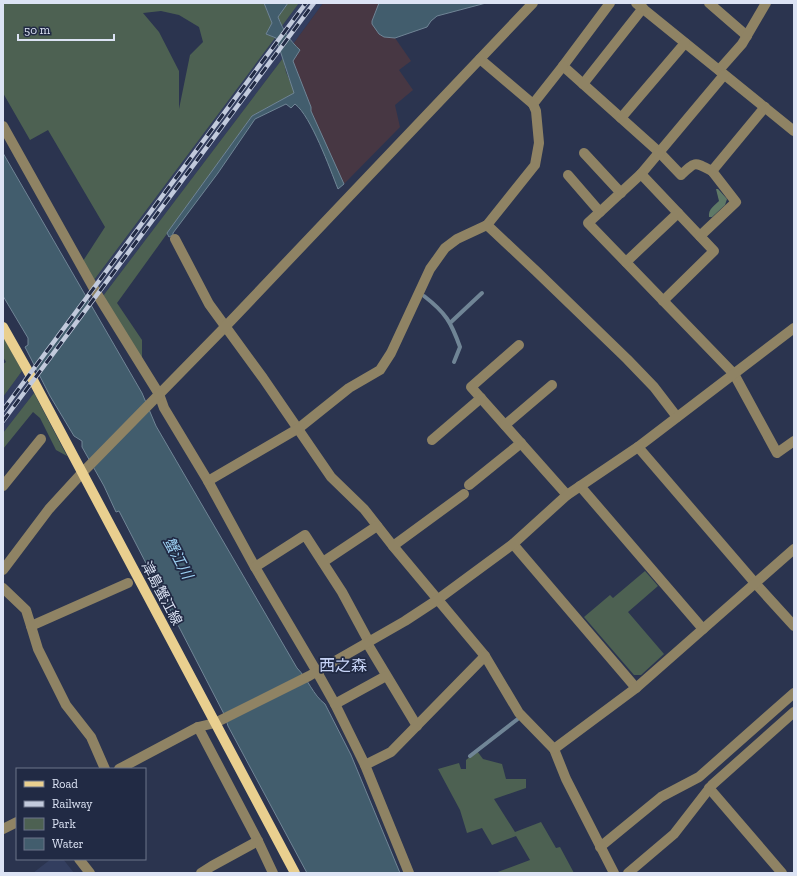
<svg xmlns="http://www.w3.org/2000/svg" width="797" height="876" viewBox="0 0 797 876" font-family="'Zilla Slab','Noto Sans JP',serif">
<style>
.industrial{fill:#473743}
.built{fill:#333e5f}
.green{fill:#4d6152;fill-rule:evenodd}
.forest{fill:#5f7966}
.water{fill:#425d6d;stroke:#708596}
.lines{fill:none;stroke-linecap:round;stroke-linejoin:round}
.stream{stroke:#708596;stroke-width:4}
.minor{stroke:#8f8364;stroke-width:10}
.major{stroke:#e9cf8f;stroke-width:10}
.rail-casing{stroke:#c2cadc;stroke-width:4.5}
.rail{stroke:#212a44;stroke-width:3;stroke-dasharray:9;stroke-linecap:butt}
.labels{text-anchor:middle;stroke-width:3.5;stroke-linejoin:round;paint-order:stroke}
.street-label{font-size:14px;fill:#dce3f4;stroke:#212a44}
.water-label{font-size:15px;font-style:italic;fill:#9bcff1;stroke:#212a44}
.quarter-label{font-size:16px;fill:#c6d3f5;stroke:#212a44}
</style>
<rect width="100%" height="100%" fill="#2b344f"/>
<!-- industrial -->
<path class="industrial" d="M 323,3 L 379,3 L 372,21 L 379,34 L 384,37 L 395,38 L 411,61 L 399,70 L 413,90 L 395,105 L 400,127 L 344,184 L 311,111 L 311,107 L 293,61 L 293,44 Z"/>
<!-- built -->
<g class="built">
<path d="M 299,3 L 323,3 L 293,44 L 282,26 Z"/>
<path d="M 275,38 L 283,58 L 103,296 L 94,280 Z"/>
<path d="M 22,371 L 34,393 L 3,433 L 3,397 Z"/>
<path d="M 51,859 L 63,859 L 74,873 L 33,873 Z"/>
</g>
<!-- green -->
<g class="green">
<path d="M 3,3 L 264,3 L 272,23 L 266,34 L 275,38 L 94,280 L 83,261 L 105,227 L 48,130 L 30,140 L 3,93 ZM 161,11 L 179,15 L 199,27 L 203,42 L 190,55 L 179,109 L 179,71 L 159,32 L 143,13 Z"/>
<path d="M 288,3 L 299,3 L 282,26 L 278,17 Z"/>
<path d="M 283,58 L 286,72 L 295,93 L 252,116 L 117,303 L 142,340 L 142,360 L 103,296 Z"/>
<path d="M 3,336 L 22,371 L 3,397 L 3,364 L 6,362 L 3,357 Z"/>
<path d="M 34,393 L 67,456 L 56,450 L 40,418 L 33,412 L 3,449 L 3,433 Z"/>
<path d="M 645,571 L 658,586 L 628,612 L 664,654 L 641,675 L 634,675 L 584,617 L 610,595 L 613,598 Z"/>
<path d="M 477,751 L 483,759 L 502,764 L 506,779 L 526,779 L 526,788 L 494,799 L 515,832 L 541,822 L 556,848 L 560,847 L 574,873 L 495,873 L 530,860 L 516,836 L 492,845 L 482,828 L 467,833 L 460,810 L 438,769 L 459,763 L 461,769 L 466,769 L 466,760 Z"/>
</g>
<!-- forest -->
<path class="forest" d="M 716,189 L 718,189 L 727,199 L 725,205 L 712,217 L 709,217 C 708,209 714,206 719,201 Z"/>
<!-- water -->
<g class="water">
<path d="M 264,3 L 288,3 L 278,17 C 283,30 290,41 300,50 L 293,61 L 311,107 L 311,111 L 344,184 L 338,189 C 330,169 311,116 295,104 L 291,108 L 286,104 L 255,119 L 218,173 L 173,233 L 173,235 L 169,237 L 167,233 L 252,116 L 294,93 L 276,38 L 266,34 L 272,23 Z"/>
<path d="M 379,3 L 486,3 L 437,16 L 431,21 L 427,27 L 395,38 L 384,37 L 379,34 L 372,24 L 372,21 Z"/>
<path d="M 3,153 L 142,393 L 156,426 L 297,668 C 308,679 313,695 325,704 L 351,755 L 400,873 L 307,873 L 228,726 L 224,714 L 119,511 L 116,512 L 104,486 L 82,447 L 82,441 L 74,436 L 50,396 L 25,347 L 28,345 L 28,338 L 3,296 Z"/>
</g>
<g class="lines">
<!-- stream -->
<g class="stream">
<path d="M 424,296 C 446,313 451,322 460,347 L 454,362"/>
<path d="M 450,323 L 482,293"/>
<path d="M 470,756 L 519,718"/>
</g>
<!-- minor -->
<g class="minor">
<path d="M 610,3 L 563,66 L 659,152 L 681,175 C 696,161 694,162 712,171 L 765,107"/>
<path d="M 636,3 L 794,131"/>
<path d="M 709,3 L 747,36"/>
<path d="M 480,59 L 533,104"/>
<path d="M 719,70 L 742,44 L 766,3"/>
<path d="M 724,75 L 641,174 L 588,223 L 734,374 L 777,453 L 794,441"/>
<path d="M 583,84 L 643,8"/>
<path d="M 621,118 L 685,43"/>
<path d="M 3,126 L 97,294 L 159,394 L 164,408 L 208,481 L 255,567 L 317,672 L 335,704 L 365,765 L 409,873"/>
<path d="M 584,153 L 621,193"/>
<path d="M 641,174 L 714,251 L 663,301"/>
<path d="M 568,175 L 600,212"/>
<path d="M 487,225 L 536,271 L 627,359 L 654,387 L 677,417"/>
<path d="M 700,236 L 736,202 L 712,171"/>
<path d="M 175,239 L 209,304 L 263,378 L 331,477 L 364,509 L 393,546 L 485,656 L 519,713 L 554,749 L 566,779 L 614,873"/>
<path d="M 626,262 L 678,213"/>
<path d="M 519,345 L 471,387 L 567,495"/>
<path d="M 505,425 L 552,385"/>
<path d="M 432,440 L 481,398"/>
<path d="M 638,447 L 755,583 L 794,626"/>
<path d="M 208,481 L 299,428 L 349,388 L 380,370 L 391,353 L 430,269 L 445,248 L 457,239 L 487,225 L 535,165 L 539,143 L 536,111 L 533,104 L 563,66"/>
<path d="M 469,485 L 521,443"/>
<path d="M 3,486 L 41,439"/>
<path d="M 580,486 L 703,629"/>
<path d="M 513,544 L 636,688"/>
<path d="M 393,546 L 464,494"/>
<path d="M 323,562 L 377,526"/>
<path d="M 255,567 L 305,535 L 342,592 L 369,642"/>
<path d="M 3,570 L 49,509 L 82,473 L 225,327 L 533,3"/>
<path d="M 3,588 L 26,610 L 31,626"/>
<path d="M 367,643 L 417,726"/>
<path d="M 335,704 L 386,676"/>
<path d="M 198,727 L 258,841 L 273,873"/>
<path d="M 554,749 L 636,688 L 794,549"/>
<path d="M 365,765 L 391,752 L 485,656"/>
<path d="M 105,769 L 91,737 L 66,705 L 38,649 L 31,626 L 128,583"/>
<path d="M 119,769 L 198,727 L 215,723 L 309,676 L 405,621 L 437,600 L 513,544 L 567,495 L 638,447 L 794,328"/>
<path d="M 709,788 L 782,873"/>
<path d="M 3,829 L 17,822"/>
<path d="M 600,847 L 661,797 L 699,777 L 794,693"/>
<path d="M 79,859 L 90,873"/>
<path d="M 201,873 L 212,866 L 258,841"/>
<path d="M 628,873 L 674,834 L 712,785 L 794,712"/>
</g>
<!-- major -->
<path class="major" d="M 3,327 L 33,380 L 295,873"/>
<defs>
<g id="rail">
<path d="M 3,410 L 306,3"/>
<path d="M 3,421 L 314,3"/>
</g>
</defs>
<!-- rail casing -->
<use href="#rail" class="rail-casing"/>
<!-- rail -->
<use href="#rail" class="rail"/>
</g>
<g class="labels">
<!-- street labels -->
<g class="street-label">
<text transform="translate(162 593) rotate(62)" y="5">津島蟹江線</text>
</g>
<!-- water labels -->
<g class="water-label">
<text transform="translate(178 558) rotate(62)" y="5">蟹江川</text>
</g>
<!-- quarter labels -->
<g class="quarter-label">
<text x="343" y="671">西之森</text>
</g>
</g>
<!-- border -->
<rect width="797" height="876" fill="none" stroke="#dce3f4" stroke-width="8"/>
<!-- legend -->
<rect x="16" y="768" width="130" height="92" fill="#212a44" stroke="#6c748a"/>
<rect x="24" y="781" width="20" height="6" fill="#e9cf8f" stroke="#6c748a"/>
<text x="52" y="788" font-size="12" fill="#dce3f4">Road</text>
<rect x="24" y="801" width="20" height="6" fill="#c2cadc" stroke="#6c748a"/>
<text x="52" y="808" font-size="12" fill="#dce3f4">Railway</text>
<rect x="24" y="818" width="20" height="12" fill="#4d6152" stroke="#6c748a"/>
<text x="52" y="828" font-size="12" fill="#dce3f4">Park</text>
<rect x="24" y="838" width="20" height="12" fill="#425d6d" stroke="#6c748a"/>
<text x="52" y="848" font-size="12" fill="#dce3f4">Water</text>
<!-- scale -->
<path d="M18 34v6h96v-6" fill="none" stroke="#dce3f4" stroke-width="2"/>
<text x="24" y="34" font-size="12" fill="#dce3f4" stroke="#212a44" stroke-width="3" paint-order="stroke">50 m</text>
</svg>
